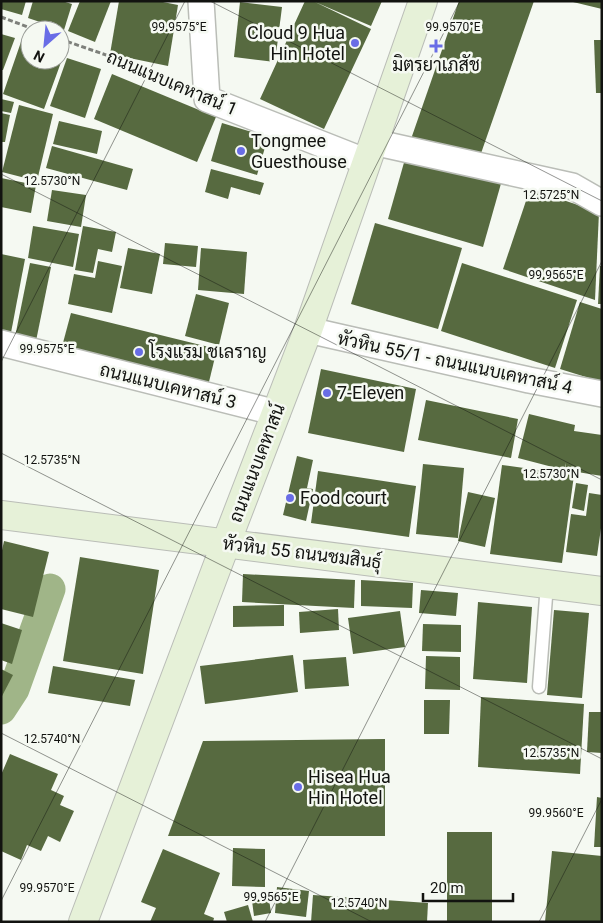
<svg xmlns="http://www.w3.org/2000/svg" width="603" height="923" viewBox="0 0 603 923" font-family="Roboto,Sarabun,sans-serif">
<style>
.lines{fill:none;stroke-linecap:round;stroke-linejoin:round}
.canal{stroke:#a0b588;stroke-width:31}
.building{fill:#576a40}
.lane-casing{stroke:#babdb7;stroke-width:15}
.street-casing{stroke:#babdb7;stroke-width:28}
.secondary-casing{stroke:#babdb7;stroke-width:30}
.path{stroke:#7e807b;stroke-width:3;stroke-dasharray:5 2.5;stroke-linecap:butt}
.lane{stroke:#fff;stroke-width:12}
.street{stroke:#fff;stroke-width:25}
.secondary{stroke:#e6f1d8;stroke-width:28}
.ticks{fill:none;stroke:#121310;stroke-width:1;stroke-opacity:0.45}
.poi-dot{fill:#696de6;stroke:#f5f9f2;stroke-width:2}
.labels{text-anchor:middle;stroke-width:5;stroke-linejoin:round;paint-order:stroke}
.poi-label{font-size:18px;fill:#121310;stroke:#f5f9f2;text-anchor:start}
.street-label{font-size:18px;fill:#121310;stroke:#f5f9f2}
.ticks-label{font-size:12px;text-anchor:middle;fill:#121310;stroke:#f5f9f2;stroke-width:5;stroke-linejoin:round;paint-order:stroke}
</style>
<rect width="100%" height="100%" fill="#f5f9f2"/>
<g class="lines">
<!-- canal -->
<path class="canal" d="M 1,709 L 14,689 L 50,589"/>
</g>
<!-- building -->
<g class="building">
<path d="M 1,1 L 26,1 L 22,15 L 1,9 Z"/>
<path d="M 33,1 L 62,1 L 72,4 L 64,30 L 28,18 Z"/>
<path d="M 80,1 L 111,1 L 95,42 L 68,31 Z"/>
<path d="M 119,1 L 158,1 L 178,5 L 168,66 L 110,54 Z"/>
<path d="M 305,1 L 382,1 L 371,26 L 315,2 L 371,29 L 324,129 L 260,99 Z"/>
<path d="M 459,1 L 534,1 L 478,162 L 411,139 Z"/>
<path d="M 574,1 L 602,1 L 602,9 L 573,2 Z"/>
<path d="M 240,2 L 282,7 L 275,62 L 234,57 Z"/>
<path d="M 1,34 L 15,38 L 3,70 L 1,70 Z"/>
<path d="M 22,39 L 30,42 L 30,60 L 60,60 L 60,53 L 64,54 L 44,109 L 3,94 Z"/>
<path d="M 594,40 L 602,40 L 602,93 L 596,93 Z"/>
<path d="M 67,58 L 101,69 L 85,118 L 50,106 Z"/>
<path d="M 112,74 L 216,117 L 197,162 L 94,119 Z"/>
<path d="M 1,99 L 14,102 L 11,113 L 1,111 Z"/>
<path d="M 19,105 L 53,114 L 37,181 L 2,172 Z"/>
<path d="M 1,113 L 10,115 L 5,142 L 1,142 Z"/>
<path d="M 59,121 L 102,131 L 97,154 L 53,144 Z"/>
<path d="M 222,123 L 268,137 L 257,175 L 211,161 Z"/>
<path d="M 52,146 L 133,169 L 127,190 L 46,168 Z"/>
<path d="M 407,152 L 502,180 L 483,247 L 388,219 Z"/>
<path d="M 211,169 L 264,183 L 260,195 L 231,187 L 228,199 L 205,192 Z"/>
<path d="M 1,178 L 36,185 L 31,213 L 1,207 Z"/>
<path d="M 530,189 L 599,212 L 595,300 L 503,269 Z"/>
<path d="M 52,190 L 86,195 L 81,227 L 47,221 Z"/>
<path d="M 375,223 L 462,248 L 438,329 L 351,304 Z"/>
<path d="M 33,226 L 79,234 L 73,267 L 28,258 Z"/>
<path d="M 83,226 L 116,232 L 112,252 L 98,249 L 93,273 L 75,270 Z"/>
<path d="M 165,243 L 198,246 L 196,267 L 163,264 Z"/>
<path d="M 128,248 L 160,254 L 152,294 L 120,288 Z"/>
<path d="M 201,248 L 247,252 L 244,294 L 198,290 Z"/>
<path d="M 1,254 L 25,259 L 10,338 L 1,336 Z"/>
<path d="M 98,261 L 122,266 L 112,313 L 68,304 L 74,274 L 95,278 Z"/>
<path d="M 30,263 L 51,267 L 36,341 L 15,337 Z"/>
<path d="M 462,263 L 577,300 L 555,368 L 441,331 Z"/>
<path d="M 600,266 L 602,266 L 602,304 L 598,304 Z"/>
<path d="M 196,294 L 229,303 L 219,345 L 185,336 Z"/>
<path d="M 580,302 L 602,309 L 602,382 L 560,369 Z"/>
<path d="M 71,313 L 217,349 L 207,390 L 60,354 Z"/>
<path d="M 321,369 L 416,389 L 404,452 L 308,433 Z"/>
<path d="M 426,400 L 518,419 L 511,458 L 418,440 Z"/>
<path d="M 529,414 L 575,425 L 574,431 L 602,435 L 602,476 L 565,470 L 566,463 L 564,470 L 518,458 Z"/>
<path d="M 297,456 L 313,460 L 307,488 L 313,489 L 306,521 L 283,515 Z"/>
<path d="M 423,464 L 464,468 L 458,538 L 416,534 Z"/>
<path d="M 502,465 L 574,475 L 562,563 L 490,554 Z"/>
<path d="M 318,471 L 416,486 L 409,537 L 311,523 Z"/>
<path d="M 576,483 L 588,485 L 584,511 L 572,508 Z"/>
<path d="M 468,492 L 495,498 L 485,547 L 458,541 Z"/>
<path d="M 589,493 L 602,495 L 602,521 L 597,556 L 566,552 L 571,514 L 586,516 Z"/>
<path d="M 4,541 L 49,552 L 33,617 L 1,609 L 1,555 Z"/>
<path d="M 80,557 L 159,570 L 143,674 L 63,661 Z"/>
<path d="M 243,574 L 355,580 L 354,608 L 242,602 Z"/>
<path d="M 361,580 L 413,583 L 412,608 L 361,606 Z"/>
<path d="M 421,590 L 458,593 L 456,616 L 419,613 Z"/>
<path d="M 478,602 L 532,607 L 527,683 L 473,679 Z"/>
<path d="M 284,605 L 284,626 L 233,627 L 233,606 Z"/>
<path d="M 338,609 L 339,630 L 300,633 L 299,612 Z"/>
<path d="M 554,610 L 589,613 L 582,698 L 547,695 Z"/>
<path d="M 400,611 L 405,647 L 353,654 L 348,618 Z"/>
<path d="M 1,623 L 22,630 L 12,664 L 1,660 Z"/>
<path d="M 423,624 L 461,625 L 461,652 L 422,651 Z"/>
<path d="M 293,655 L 298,692 L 205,704 L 200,666 Z"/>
<path d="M 426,656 L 460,657 L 460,690 L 425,689 Z"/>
<path d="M 346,657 L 349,686 L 305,689 L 303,660 Z"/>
<path d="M 53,666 L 135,680 L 130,706 L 48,693 Z"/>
<path d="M 1,669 L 13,675 L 1,698 Z"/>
<path d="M 481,697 L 584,704 L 580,774 L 478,767 Z"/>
<path d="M 424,700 L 450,700 L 449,734 L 424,734 Z"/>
<path d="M 589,712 L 602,712 L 602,753 L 587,752 Z"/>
<path d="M 385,739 L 385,836 L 168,836 L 203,741 Z"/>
<path d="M 10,754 L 58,774 L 51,790 L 64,796 L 60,805 L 74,811 L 60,842 L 48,836 L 41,851 L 27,845 L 21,860 L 1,851 L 1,775 Z"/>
<path d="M 597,797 L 602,798 L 602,847 L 594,847 Z"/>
<rect x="447" y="832" width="45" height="90"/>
<path d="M 233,848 L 265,849 L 265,887 L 232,886 Z"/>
<path d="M 163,849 L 220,873 L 204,914 L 214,918 L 213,922 L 150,922 L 156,908 L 141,902 Z"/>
<path d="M 552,851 L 602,856 L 602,922 L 545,922 Z"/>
<path d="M 277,887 L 309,891 L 306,917 L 275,913 Z"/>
<path d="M 313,895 L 428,903 L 427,922 L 311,922 Z"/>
<path d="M 269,899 L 271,913 L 254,916 L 252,901 Z"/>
<path d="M 248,905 L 253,922 L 227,922 L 224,912 Z"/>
</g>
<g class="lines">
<defs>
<path id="lane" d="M 539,687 L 547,584"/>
<g id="street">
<path d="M 201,1 L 207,99 L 367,162"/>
<path d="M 373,142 L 572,186 L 602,203"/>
<path d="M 308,330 L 529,380 L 602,394"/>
<path d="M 1,343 L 277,413"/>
</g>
<g id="secondary">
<path d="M 1,515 L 602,591"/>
<path d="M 83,922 L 226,543 L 308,330 L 423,1"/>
</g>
</defs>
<!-- lane casing -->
<use href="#lane" class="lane-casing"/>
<!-- street casing -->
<use href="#street" class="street-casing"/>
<!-- secondary casing -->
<use href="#secondary" class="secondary-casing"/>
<!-- path -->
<g class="path">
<path d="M 1,17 L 36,30"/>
<path d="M 60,39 L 109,56 L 179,87"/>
</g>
<!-- lane -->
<use href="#lane" class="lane"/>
<!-- street -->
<use href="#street" class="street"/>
<!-- secondary -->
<use href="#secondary" class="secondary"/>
</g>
<!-- ticks -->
<path class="ticks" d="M 210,1 L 602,201M 1,174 L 602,480M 1,362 L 185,1M 1,453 L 602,759M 1,733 L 372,922M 1,901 L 460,1M 265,922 L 602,261M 539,922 L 602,799"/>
<!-- markers -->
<g class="poi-dot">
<circle cx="355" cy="43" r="5"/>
<path d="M433.5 38.5h5v5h5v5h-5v5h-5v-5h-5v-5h5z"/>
<circle cx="241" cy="151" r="5"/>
<circle cx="139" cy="352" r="5"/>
<circle cx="327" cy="393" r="5"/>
<circle cx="290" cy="498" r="5"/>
<circle cx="298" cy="787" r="5"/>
</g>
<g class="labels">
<!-- poi labels -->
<g class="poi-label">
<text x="345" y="39" text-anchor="end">Cloud 9 Hua<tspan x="345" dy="21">Hin Hotel</tspan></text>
<text x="436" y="71" text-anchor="middle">มิตรยาเภสัช</text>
<text x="251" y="147">Tongmee<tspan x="251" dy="21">Guesthouse</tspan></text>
<text x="149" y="358">โรงแรม ชเลราญ</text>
<text x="337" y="399">7-Eleven</text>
<text x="300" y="504">Food court</text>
<text x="308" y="783">Hisea Hua<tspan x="308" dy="21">Hin Hotel</tspan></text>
</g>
<!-- street labels -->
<g class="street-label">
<text transform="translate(172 83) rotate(23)" y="6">ถนนแนบเคหาสน์ 1</text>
<text transform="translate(455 363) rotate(12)" y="6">หัวหิน 55/1 - ถนนแนบเคหาสน์ 4</text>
<text transform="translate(168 386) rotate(14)" y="6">ถนนแนบเคหาสน์ 3</text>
<text transform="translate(257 463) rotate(-69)" y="6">ถนนแนบเคหาสน์</text>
<text transform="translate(302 553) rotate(7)" y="6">หัวหิน 55 ถนนชมสินธุ์</text>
</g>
</g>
<g class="ticks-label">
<text x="179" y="31">99.9575°E</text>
<text x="453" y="31">99.9570°E</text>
<text x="52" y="185">12.5730°N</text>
<text x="551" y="199">12.5725°N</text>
<text x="556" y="279">99.9565°E</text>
<text x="47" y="353">99.9575°E</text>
<text x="52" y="464">12.5735°N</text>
<text x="551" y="478">12.5730°N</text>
<text x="52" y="743">12.5740°N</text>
<text x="551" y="757">12.5735°N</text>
<text x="556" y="817">99.9560°E</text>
<text x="47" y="892">99.9570°E</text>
<text x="271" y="901">99.9565°E</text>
<text x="359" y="907">12.5740°N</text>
</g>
<!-- border -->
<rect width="603" height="923" fill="none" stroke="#121310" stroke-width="5"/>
<!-- north arrow -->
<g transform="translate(45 45) rotate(207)"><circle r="24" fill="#f5f9f2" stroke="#9a9d98"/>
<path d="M0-4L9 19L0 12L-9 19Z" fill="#696de6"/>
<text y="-8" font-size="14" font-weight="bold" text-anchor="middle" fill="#121310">N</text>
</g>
<!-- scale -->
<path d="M423 893v8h90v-8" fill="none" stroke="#121310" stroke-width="2.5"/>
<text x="430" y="893" font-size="15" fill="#121310" stroke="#f5f9f2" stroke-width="4" paint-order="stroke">20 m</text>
</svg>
